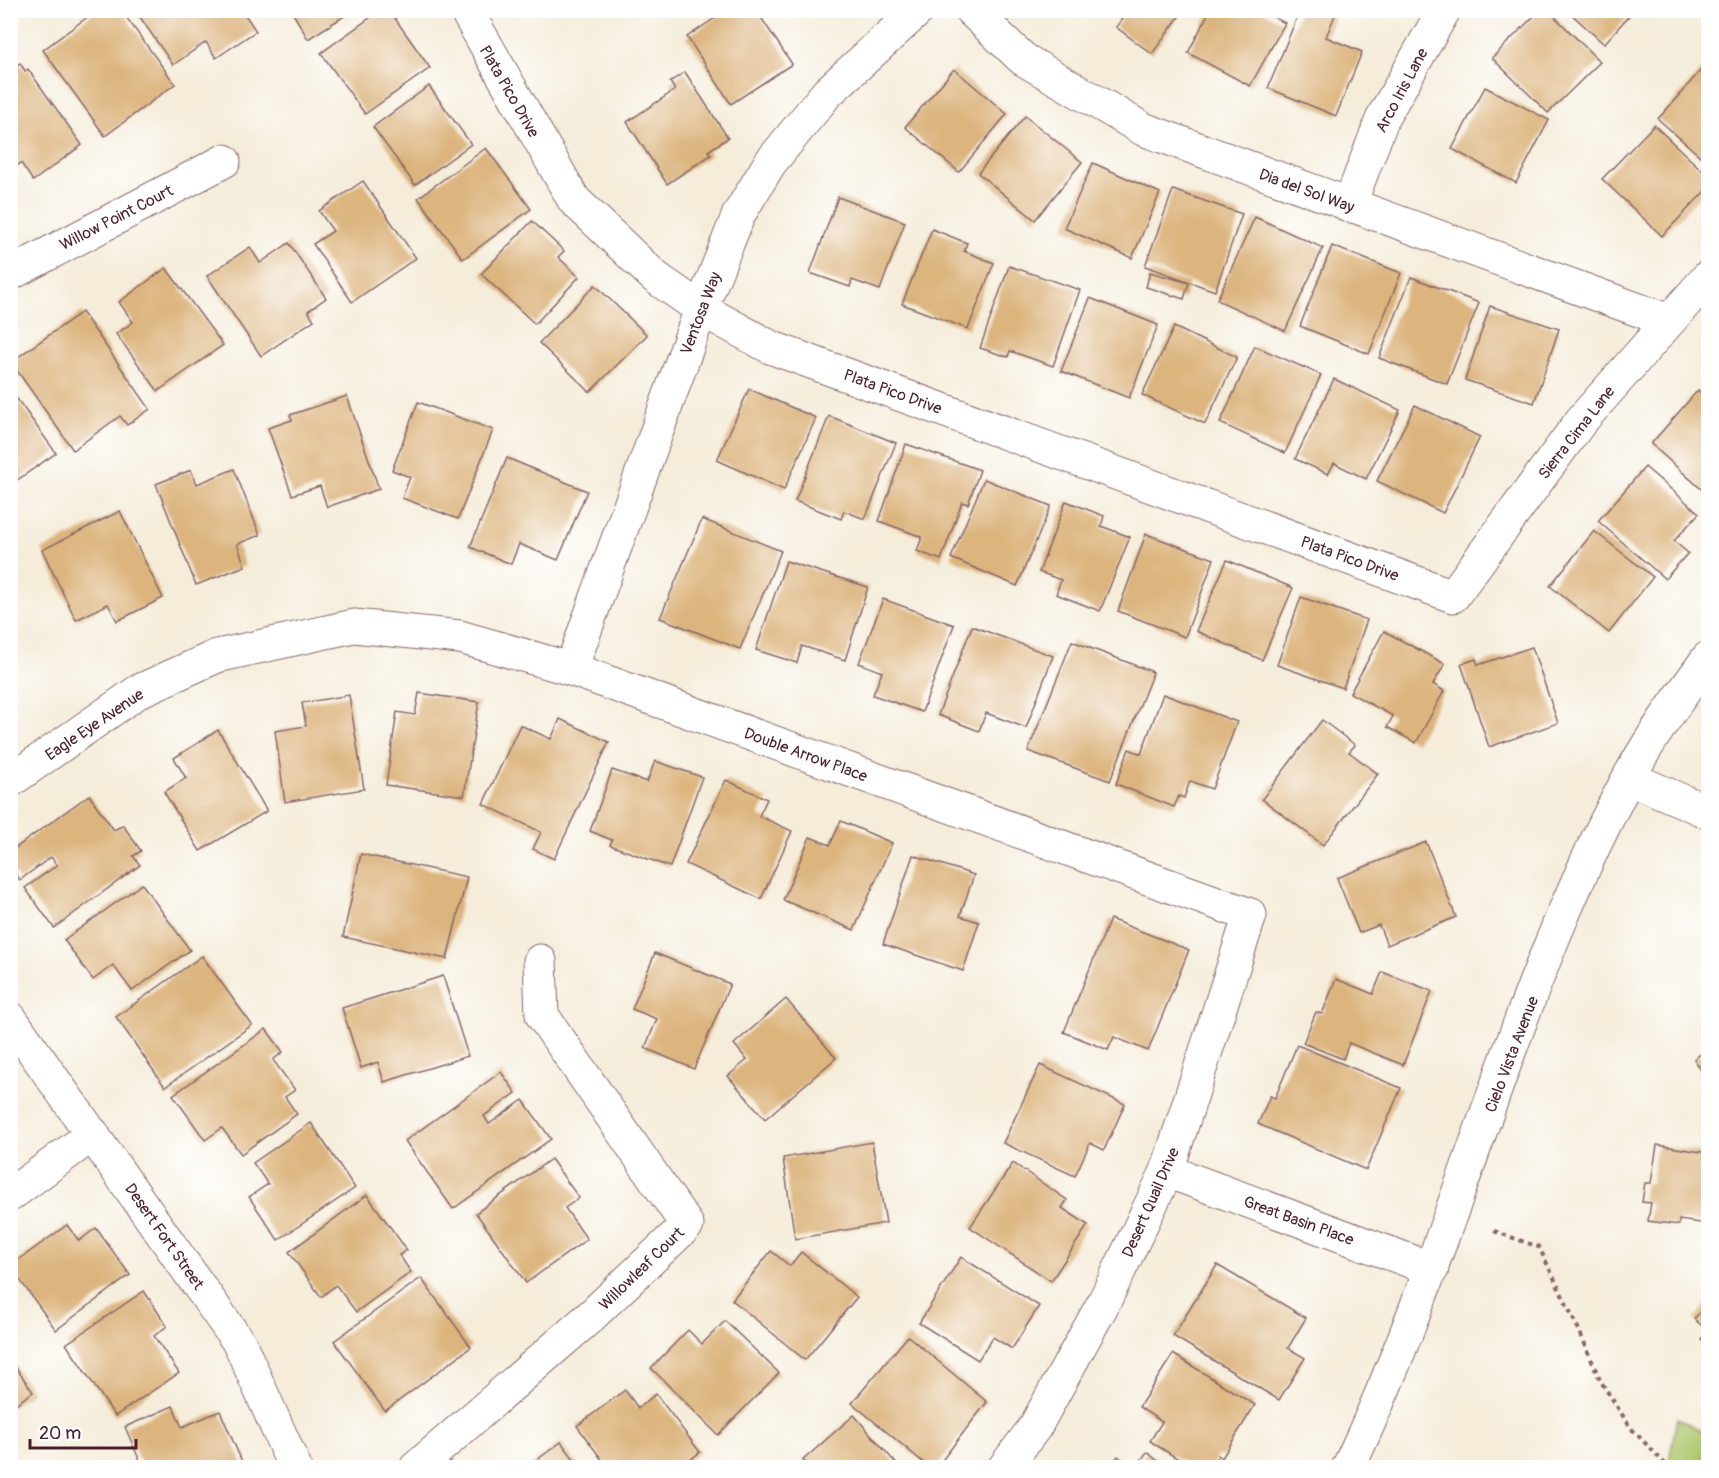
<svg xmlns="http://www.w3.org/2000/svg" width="1719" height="1478" viewBox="0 0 1719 1478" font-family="Pangolin,sans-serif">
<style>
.green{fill:#adc66c;stroke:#7c724c;stroke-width:1.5}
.building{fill:#dcb47d}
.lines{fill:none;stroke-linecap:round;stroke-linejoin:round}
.minor-casing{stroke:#866768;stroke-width:35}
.tertiary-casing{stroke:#866768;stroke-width:35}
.path{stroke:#866768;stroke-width:4;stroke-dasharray:4.5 4.5;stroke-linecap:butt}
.minor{stroke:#fff;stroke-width:33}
.tertiary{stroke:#fff;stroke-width:33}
.labels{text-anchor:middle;stroke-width:6;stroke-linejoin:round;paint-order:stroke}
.street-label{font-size:16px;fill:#4a1f2b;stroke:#fff}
</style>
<rect width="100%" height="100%" fill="#fff"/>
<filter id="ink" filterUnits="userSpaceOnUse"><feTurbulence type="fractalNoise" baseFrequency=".0167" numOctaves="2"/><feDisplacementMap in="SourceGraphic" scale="12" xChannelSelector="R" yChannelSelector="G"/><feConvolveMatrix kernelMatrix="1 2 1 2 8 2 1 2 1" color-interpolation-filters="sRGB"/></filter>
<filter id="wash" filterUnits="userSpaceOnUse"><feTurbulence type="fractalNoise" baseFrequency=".008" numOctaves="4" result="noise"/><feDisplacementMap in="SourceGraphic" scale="24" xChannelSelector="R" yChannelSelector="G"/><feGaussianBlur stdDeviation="1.35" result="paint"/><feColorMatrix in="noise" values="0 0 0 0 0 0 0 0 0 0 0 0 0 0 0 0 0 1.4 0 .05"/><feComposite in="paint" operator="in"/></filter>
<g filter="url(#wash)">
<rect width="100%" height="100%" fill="#f5edda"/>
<!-- green -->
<path class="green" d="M 1677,1418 L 1708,1434 L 1708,1467 L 1668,1467 Z"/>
<g id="blocks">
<!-- building -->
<g class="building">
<path d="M 97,10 L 121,10 L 175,84 L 105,136 L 43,50 Z"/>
<path d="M 135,10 L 242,10 L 256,31 L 216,58 L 206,42 L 173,65 Z"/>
<path d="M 291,10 L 354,10 L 308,39 Z"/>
<path d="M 381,10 L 389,10 L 430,68 L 365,114 L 321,53 Z"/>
<path d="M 727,10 L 756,10 L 792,64 L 731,104 L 687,37 Z"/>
<path d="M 1111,10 L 1184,10 L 1152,54 L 1116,27 L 1122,19 Z"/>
<path d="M 1210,10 L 1260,10 L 1285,23 L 1250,86 L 1188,53 Z"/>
<path d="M 1300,10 L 1324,10 L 1335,15 L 1326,37 L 1362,52 L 1336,116 L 1268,88 Z"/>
<path d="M 1540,10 L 1548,10 L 1600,62 L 1548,113 L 1492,58 Z"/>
<path d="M 1567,10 L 1634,10 L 1604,44 Z"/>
<path d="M 1708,62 L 1708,163 L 1658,119 Z"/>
<path d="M 20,63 L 25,71 L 28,69 L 82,145 L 33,181 L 21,163 L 10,170 L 10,69 Z"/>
<path d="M 954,69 L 1007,114 L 959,172 L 905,127 Z"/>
<path d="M 685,72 L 728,138 L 708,151 L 711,155 L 667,184 L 627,122 L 675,90 L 670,82 Z"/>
<path d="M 429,86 L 471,144 L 415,185 L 373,127 Z"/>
<path d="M 1485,87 L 1549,120 L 1516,183 L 1452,149 Z"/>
<path d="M 1025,116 L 1082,162 L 1035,220 L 978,173 Z"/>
<path d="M 1654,125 L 1708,176 L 1708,188 L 1662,236 L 1602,179 Z"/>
<path d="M 486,148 L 531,209 L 463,259 L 418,198 Z"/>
<path d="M 1093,163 L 1160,193 L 1132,258 L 1064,228 Z"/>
<path d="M 363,181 L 416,258 L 352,302 L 313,244 L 333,231 L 319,211 Z"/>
<path d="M 1173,190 L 1242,214 L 1215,291 L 1145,266 Z"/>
<path d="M 838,197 L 905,222 L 880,290 L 852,280 L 850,287 L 810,273 Z"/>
<path d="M 1255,217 L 1323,248 L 1285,331 L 1217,300 Z"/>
<path d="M 532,221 L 564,251 L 558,257 L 579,277 L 535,324 L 481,274 Z"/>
<path d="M 932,229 L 967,243 L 964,251 L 994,263 L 968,329 L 902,304 Z"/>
<path d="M 289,243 L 326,298 L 308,311 L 314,320 L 261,356 L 207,276 L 250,247 L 260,263 Z"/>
<path d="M 1332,246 L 1401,273 L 1369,354 L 1300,326 Z"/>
<path d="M 1009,266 L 1080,290 L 1053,366 L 1010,351 L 1008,357 L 980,348 Z"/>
<path d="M 166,268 L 223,345 L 158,391 L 116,334 L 133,322 L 119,302 Z"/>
<path d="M 1150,272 L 1189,283 L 1184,299 L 1146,287 Z"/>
<path d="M 1411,277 L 1479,303 L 1447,384 L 1379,358 Z"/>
<path d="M 595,285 L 647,335 L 590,392 L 539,343 Z"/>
<path d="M 1090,298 L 1158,325 L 1129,398 L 1061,371 Z"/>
<path d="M 1490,306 L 1559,329 L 1534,403 L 1465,380 Z"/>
<path d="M 82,312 L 150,409 L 127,425 L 120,416 L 73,450 L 11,362 Z"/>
<path d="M 1174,327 L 1237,357 L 1205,424 L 1142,395 Z"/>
<path d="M 1255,346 L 1321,375 L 1285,453 L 1220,423 Z"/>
<path d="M 1334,379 L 1400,410 L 1366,479 L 1334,463 L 1328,474 L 1295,459 Z"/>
<path d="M 10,389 L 56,453 L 10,485 Z"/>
<path d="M 749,389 L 816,418 L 784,490 L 717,460 Z"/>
<path d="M 1698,390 L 1708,400 L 1708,495 L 1651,444 Z"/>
<path d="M 347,396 L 379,489 L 327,507 L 320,486 L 292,495 L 268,428 L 292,420 L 290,415 Z"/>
<path d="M 418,402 L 493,430 L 458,519 L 402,498 L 410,477 L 392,470 Z"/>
<path d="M 1415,405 L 1480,437 L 1443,513 L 1377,481 Z"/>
<path d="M 829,416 L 896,443 L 865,519 L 844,511 L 841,519 L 795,501 Z"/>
<path d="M 906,444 L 980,470 L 968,504 L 962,502 L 941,560 L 917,551 L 922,537 L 879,521 Z"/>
<path d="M 507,458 L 587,491 L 558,560 L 519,544 L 511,564 L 470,547 Z"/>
<path d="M 1645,467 L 1699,513 L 1674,541 L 1688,553 L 1665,579 L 1598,521 Z"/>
<path d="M 234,469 L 260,535 L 237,544 L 245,566 L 196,585 L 156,484 L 191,470 L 197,484 Z"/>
<path d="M 984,479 L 1051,506 L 1017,586 L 951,558 Z"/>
<path d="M 1066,501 L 1104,516 L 1101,526 L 1130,537 L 1100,611 L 1056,594 L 1061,580 L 1039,572 Z"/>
<path d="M 120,511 L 163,598 L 117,621 L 108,604 L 76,620 L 42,550 Z"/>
<path d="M 702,519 L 781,551 L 740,649 L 660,618 Z"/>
<path d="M 1594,531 L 1653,577 L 1609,633 L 1550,586 Z"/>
<path d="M 1146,534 L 1214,559 L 1185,637 L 1118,611 Z"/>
<path d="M 1227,560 L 1293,588 L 1262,660 L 1196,631 Z"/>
<path d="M 786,561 L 868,587 L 845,660 L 802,646 L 797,663 L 756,650 Z"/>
<path d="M 1301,597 L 1367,620 L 1343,688 L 1277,665 Z"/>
<path d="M 883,599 L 954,625 L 922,712 L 873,695 L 882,672 L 859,663 Z"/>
<path d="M 972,626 L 1053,656 L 1026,728 L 986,713 L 979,731 L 938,715 Z"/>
<path d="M 1384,631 L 1445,664 L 1433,684 L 1444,691 L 1416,743 L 1387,727 L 1393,716 L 1350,693 Z"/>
<path d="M 1072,641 L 1153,672 L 1110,781 L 1028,751 Z"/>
<path d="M 1532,647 L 1558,723 L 1489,747 L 1461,664 L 1476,659 L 1478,665 Z"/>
<path d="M 419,693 L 479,702 L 464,796 L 386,785 L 397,712 L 415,715 Z"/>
<path d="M 1163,694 L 1237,722 L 1212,789 L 1190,781 L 1184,798 L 1179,796 L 1174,807 L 1116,784 L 1129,749 L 1141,754 Z"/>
<path d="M 349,695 L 364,789 L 285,802 L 275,731 L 306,726 L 302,703 Z"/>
<path d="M 560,719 L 609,742 L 554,859 L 533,849 L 541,832 L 483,804 L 520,725 L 551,739 Z"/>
<path d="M 1322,720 L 1355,745 L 1349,752 L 1378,774 L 1323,845 L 1262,799 Z"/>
<path d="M 218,730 L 267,811 L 200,851 L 164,792 L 186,778 L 174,758 Z"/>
<path d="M 655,761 L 702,777 L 670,867 L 610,845 L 612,840 L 590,831 L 612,770 L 647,782 Z"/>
<path d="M 726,780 L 767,799 L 759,816 L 792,831 L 761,899 L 686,864 Z"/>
<path d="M 89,795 L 114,830 L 123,825 L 141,851 L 133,856 L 140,865 L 54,928 L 25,888 L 57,865 L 51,857 L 20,880 L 10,867 L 10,852 Z"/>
<path d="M 841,821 L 892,843 L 854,930 L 783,900 L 810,837 L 830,845 Z"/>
<path d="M 1426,842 L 1456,917 L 1387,945 L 1379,925 L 1359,933 L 1337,878 Z"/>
<path d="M 361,854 L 467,877 L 447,959 L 343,937 Z"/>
<path d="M 913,855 L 974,875 L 960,916 L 979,922 L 963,971 L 883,944 Z"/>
<path d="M 142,884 L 190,950 L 132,991 L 113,965 L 93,980 L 64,940 Z"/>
<path d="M 1110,919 L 1189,950 L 1148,1051 L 1114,1037 L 1108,1050 L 1064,1032 Z"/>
<path d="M 655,953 L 730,984 L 694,1069 L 645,1048 L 657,1019 L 632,1009 Z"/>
<path d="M 202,956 L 252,1025 L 165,1087 L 116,1017 Z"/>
<path d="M 1382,972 L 1432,991 L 1403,1065 L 1349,1043 L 1343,1059 L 1303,1043 L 1316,1012 L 1322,1014 L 1336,979 L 1373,994 Z"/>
<path d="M 443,976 L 468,1056 L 384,1082 L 378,1062 L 361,1068 L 342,1008 Z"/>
<path d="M 786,999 L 836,1058 L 765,1119 L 728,1076 L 747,1060 L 734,1044 Z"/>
<path d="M 266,1029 L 283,1052 L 273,1060 L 295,1090 L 285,1097 L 297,1114 L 241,1154 L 222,1128 L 205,1140 L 173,1095 Z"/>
<path d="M 1297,1045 L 1401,1088 L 1366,1170 L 1258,1124 L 1270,1096 L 1275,1098 Z"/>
<path d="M 1708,1049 L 1708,1081 L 1694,1059 Z"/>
<path d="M 1040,1065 L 1125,1104 L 1104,1150 L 1090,1143 L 1075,1176 L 1003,1143 Z"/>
<path d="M 501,1072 L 516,1093 L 484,1116 L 489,1124 L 523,1100 L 551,1139 L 453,1209 L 405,1141 Z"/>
<path d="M 311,1123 L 355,1188 L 278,1240 L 249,1197 L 268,1184 L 253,1163 Z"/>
<path d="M 872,1142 L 886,1223 L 795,1239 L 783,1158 Z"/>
<path d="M 1657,1145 L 1708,1153 L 1708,1224 L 1679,1220 L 1679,1225 L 1648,1221 L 1651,1203 L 1642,1202 L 1645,1183 L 1651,1183 Z"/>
<path d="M 551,1159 L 579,1198 L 565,1208 L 587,1239 L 526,1283 L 476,1213 Z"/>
<path d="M 1013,1163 L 1067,1200 L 1062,1208 L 1088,1225 L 1051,1281 L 970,1227 Z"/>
<path d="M 367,1195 L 407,1250 L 399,1255 L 411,1272 L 356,1312 L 336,1285 L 321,1297 L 289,1252 Z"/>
<path d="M 67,1225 L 79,1241 L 96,1228 L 130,1275 L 56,1330 L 10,1266 Z"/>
<path d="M 771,1251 L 790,1266 L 801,1252 L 857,1297 L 805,1360 L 732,1300 Z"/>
<path d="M 961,1257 L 1039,1306 L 1012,1349 L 993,1337 L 978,1360 L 919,1323 Z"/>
<path d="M 1217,1265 L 1306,1318 L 1288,1348 L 1305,1358 L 1279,1400 L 1173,1336 Z"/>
<path d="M 421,1278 L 471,1347 L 385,1411 L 334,1341 Z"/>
<path d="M 144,1291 L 167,1326 L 154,1336 L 179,1373 L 115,1416 L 66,1344 Z"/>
<path d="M 1708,1303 L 1708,1345 L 1701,1339 L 1708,1331 L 1694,1319 Z"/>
<path d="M 725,1321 L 779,1373 L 718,1435 L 651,1368 L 688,1330 L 702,1344 Z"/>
<path d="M 908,1336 L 987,1402 L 936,1468 L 930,1468 L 852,1403 Z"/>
<path d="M 1173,1354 L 1255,1405 L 1222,1458 L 1218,1455 L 1210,1468 L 1192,1468 L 1150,1441 L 1162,1422 L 1139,1407 Z"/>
<path d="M 10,1359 L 33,1392 L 10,1408 Z"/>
<path d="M 625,1390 L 638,1408 L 656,1394 L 700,1452 L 680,1468 L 608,1468 L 577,1426 Z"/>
<path d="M 173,1406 L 182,1427 L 220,1411 L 243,1464 L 236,1468 L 143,1468 L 125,1427 Z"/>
<path d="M 854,1415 L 900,1468 L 809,1468 L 803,1460 Z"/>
<path d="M 561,1442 L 581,1468 L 528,1468 L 534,1462 Z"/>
<path d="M 1147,1452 L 1166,1468 L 1135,1468 Z"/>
<path d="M 1118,1456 L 1134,1468 L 1109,1468 Z"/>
</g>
</g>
</g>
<g filter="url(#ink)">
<use href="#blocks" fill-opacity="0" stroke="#866768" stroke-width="1.5"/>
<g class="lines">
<defs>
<g id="minor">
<path d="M 466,10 L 574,200 L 655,277 L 701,309 L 770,347 L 1453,596 L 1581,421 L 1708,277"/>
<path d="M 971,10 L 1023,59 L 1143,129 L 1669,321"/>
<path d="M 1349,206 L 1383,117 L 1444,10"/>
<path d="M 10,274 L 224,161"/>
<path d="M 571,669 L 701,309 L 739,214 L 770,163 L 827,93 L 918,10"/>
<path d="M 1629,778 L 1708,812"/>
<path d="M 10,781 L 139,691 L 217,656 L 354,626 L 460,637 L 571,669 L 1250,915 L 1167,1171 L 1104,1302 L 1035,1427 L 1004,1468"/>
<path d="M 10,1018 L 240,1344 L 295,1468"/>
<path d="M 1167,1171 L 1432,1269"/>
<path d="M 10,1195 L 93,1134"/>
<path d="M 416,1468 L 590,1317 L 687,1225 L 542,1015 L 540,961"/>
</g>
<path id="tertiary" d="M 1348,1468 C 1455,1244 1510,997 1628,779 C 1651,736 1680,697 1708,658"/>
</defs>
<!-- minor casing -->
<use href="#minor" class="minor-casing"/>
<!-- tertiary casing -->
<use href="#tertiary" class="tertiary-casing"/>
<!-- path -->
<path class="path" d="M 1494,1231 L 1539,1247 L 1579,1330 L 1600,1380 L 1630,1427 L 1669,1468"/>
<!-- minor -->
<use href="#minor" class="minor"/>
<!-- tertiary -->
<use href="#tertiary" class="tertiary"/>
</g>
</g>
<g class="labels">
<!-- street labels -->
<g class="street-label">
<text transform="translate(1401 90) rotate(-62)" y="6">Arco Iris Lane</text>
<text transform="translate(510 91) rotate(60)" y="6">Plata Pico Drive</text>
<text transform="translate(1307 190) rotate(20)" y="6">Dia del Sol Way</text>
<text transform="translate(116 217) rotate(-27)" y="6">Willow Point Court</text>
<text transform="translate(700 313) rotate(-69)" y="6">Ventosa Way</text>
<text transform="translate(893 391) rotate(20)" y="6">Plata Pico Drive</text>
<text transform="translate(1576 432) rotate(-52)" y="6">Sierra Cima Lane</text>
<text transform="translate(1350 558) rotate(20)" y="6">Plata Pico Drive</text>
<text transform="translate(94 724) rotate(-34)" y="6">Eagle Eye Avenue</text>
<text transform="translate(806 754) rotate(20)" y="6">Double Arrow Place</text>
<text transform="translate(1511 1054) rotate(-69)" y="6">Cielo Vista Avenue</text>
<text transform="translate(1150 1202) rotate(-66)" y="6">Desert Quail Drive</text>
<text transform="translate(1299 1220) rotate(20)" y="6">Great Basin Place</text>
<text transform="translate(165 1236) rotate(55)" y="6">Desert Fort Street</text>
<text transform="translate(641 1268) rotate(-44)" y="6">Willowleaf Court</text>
</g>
</g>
<!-- margin -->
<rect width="1719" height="1478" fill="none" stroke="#fff" stroke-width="36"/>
<!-- scale -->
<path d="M30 1439v9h106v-9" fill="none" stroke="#4a1f2b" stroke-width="3"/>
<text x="39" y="1439" font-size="18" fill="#4a1f2b" stroke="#ffffff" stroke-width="4.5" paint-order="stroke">20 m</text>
</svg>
